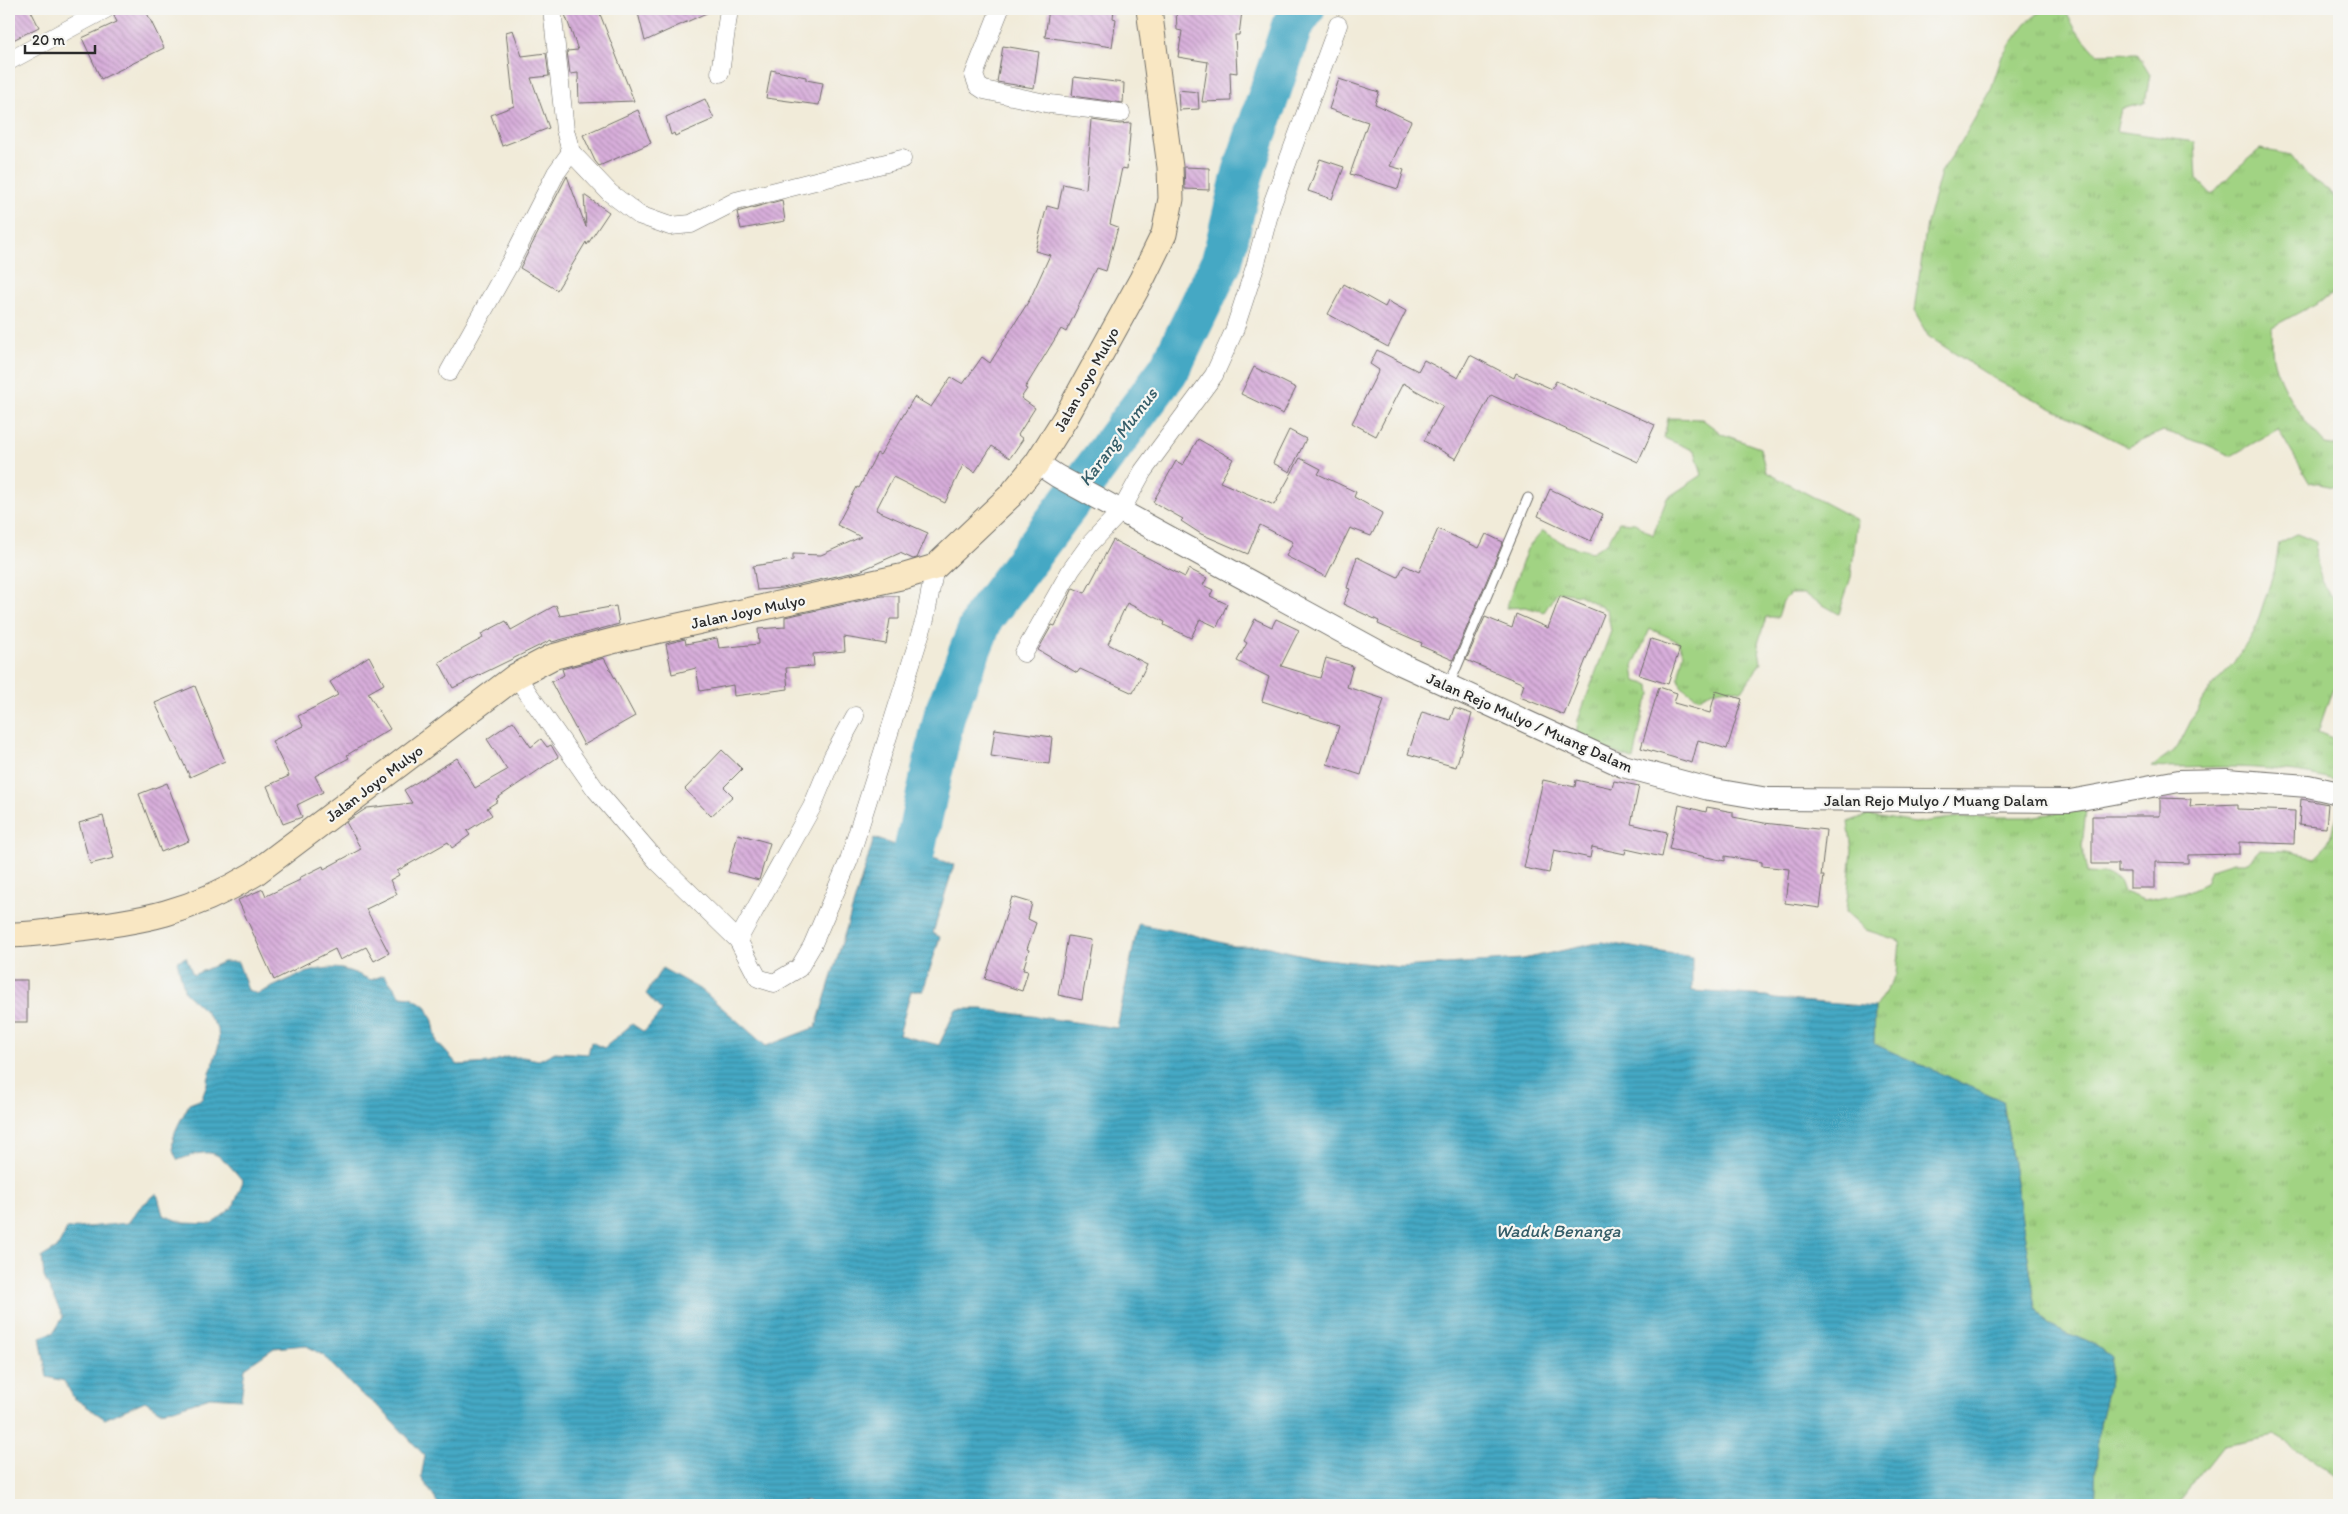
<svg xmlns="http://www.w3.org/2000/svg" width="2348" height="1514" viewBox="0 0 2348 1514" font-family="Itim,sans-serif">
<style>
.grass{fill:url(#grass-tufts);stroke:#667f57}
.water{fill:url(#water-rules);stroke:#386a78}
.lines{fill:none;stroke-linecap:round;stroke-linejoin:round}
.river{stroke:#44a8c4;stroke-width:42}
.building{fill:url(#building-back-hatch)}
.service-casing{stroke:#706e68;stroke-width:11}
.minor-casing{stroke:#706e68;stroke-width:19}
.tertiary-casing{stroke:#706e68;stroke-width:24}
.secondary-casing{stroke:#706e68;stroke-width:27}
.service{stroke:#fff;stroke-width:9}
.minor{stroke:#fff;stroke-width:18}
.tertiary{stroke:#fff;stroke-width:22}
.secondary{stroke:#f9e7c3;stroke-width:25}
.labels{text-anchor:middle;stroke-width:4.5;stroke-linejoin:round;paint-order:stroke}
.street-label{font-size:16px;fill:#2b2b2b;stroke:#f6f6f2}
.water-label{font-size:18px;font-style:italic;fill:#355d68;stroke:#f6f6f2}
</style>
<defs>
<pattern id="grass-tufts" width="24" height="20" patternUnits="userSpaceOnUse" patternTransform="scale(1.25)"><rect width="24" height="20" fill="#a1d383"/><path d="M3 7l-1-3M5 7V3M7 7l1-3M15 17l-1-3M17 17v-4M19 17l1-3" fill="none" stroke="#8bb571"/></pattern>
<pattern id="water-rules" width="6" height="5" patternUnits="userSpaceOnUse" patternTransform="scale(1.25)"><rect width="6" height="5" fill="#44a8c4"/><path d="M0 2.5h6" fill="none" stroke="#39899f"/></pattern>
<pattern id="building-back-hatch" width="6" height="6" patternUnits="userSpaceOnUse" patternTransform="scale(1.25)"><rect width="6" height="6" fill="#d8aedb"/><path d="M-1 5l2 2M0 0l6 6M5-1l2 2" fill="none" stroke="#af8eb2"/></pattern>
</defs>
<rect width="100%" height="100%" fill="#f6f6f2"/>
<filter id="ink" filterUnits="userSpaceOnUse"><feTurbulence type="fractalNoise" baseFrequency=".02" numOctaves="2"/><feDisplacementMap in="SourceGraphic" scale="10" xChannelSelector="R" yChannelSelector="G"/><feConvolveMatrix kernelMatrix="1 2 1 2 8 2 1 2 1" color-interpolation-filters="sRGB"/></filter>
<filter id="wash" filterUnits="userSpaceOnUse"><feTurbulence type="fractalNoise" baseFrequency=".0096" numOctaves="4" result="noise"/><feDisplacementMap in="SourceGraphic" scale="20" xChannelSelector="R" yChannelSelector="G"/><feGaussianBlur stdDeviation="1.12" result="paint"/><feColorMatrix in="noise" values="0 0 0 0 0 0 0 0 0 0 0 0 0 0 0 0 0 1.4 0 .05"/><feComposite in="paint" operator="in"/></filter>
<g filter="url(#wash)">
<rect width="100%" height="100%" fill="#f1ebd9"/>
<!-- grass -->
<g class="grass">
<path d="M 2044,9 L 2064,9 L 2076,30 L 2097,54 L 2137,53 L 2150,74 L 2145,103 L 2121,109 L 2116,131 L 2195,142 L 2197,179 L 2212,195 L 2236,169 L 2260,149 L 2291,155 L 2305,173 L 2332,194 L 2339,205 L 2339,291 L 2272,327 C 2273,337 2271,349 2273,358 C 2279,388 2305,423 2325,444 L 2339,446 L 2339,488 L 2309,482 L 2278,429 L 2231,456 L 2205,444 L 2163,431 L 2128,447 L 1998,381 L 1968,362 L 1928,336 L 1914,311 L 1927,223 L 1941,172 L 1960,144 L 1990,92 L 2002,56 L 2026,23 Z"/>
<path d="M 1668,418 L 1702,419 L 1722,434 L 1760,448 L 1766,472 L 1857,520 L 1851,577 L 1839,614 L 1804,594 L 1790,594 L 1783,601 L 1778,617 L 1766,617 L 1758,644 L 1761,662 L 1742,691 C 1727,685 1713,690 1699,698 C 1673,684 1677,680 1684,653 L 1677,641 L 1650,629 L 1633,666 L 1635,681 L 1650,685 L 1651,695 L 1644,708 L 1634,760 L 1576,737 L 1578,720 L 1611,631 L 1607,610 L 1579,595 L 1557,592 L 1544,612 L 1525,607 L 1506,608 L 1527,549 L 1543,531 L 1566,545 L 1592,552 L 1608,542 L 1619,522 L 1635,523 L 1653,535 L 1667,498 L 1702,475 L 1695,451 L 1664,438 Z"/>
<path d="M 2297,534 L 2316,542 C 2317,571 2319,583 2339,604 L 2339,684 L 2331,693 L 2318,732 L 2339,741 L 2339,781 C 2303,771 2262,767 2224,767 C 2199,767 2176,769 2151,767 L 2177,748 L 2194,715 L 2212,686 L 2235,662 L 2254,632 L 2275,569 L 2279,543 Z"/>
<path d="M 2070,811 L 2086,811 L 2082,846 L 2087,873 L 2104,874 L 2120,880 L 2124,892 L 2144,900 L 2184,893 L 2206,883 L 2211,869 L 2233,862 L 2248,862 L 2259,850 L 2287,851 L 2315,857 L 2327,845 L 2339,813 L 2339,1478 L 2307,1455 L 2274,1436 L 2223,1446 L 2176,1505 L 2095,1505 L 2099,1424 L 2108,1389 L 2111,1357 L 2095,1345 L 2047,1324 L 2036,1307 L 2003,1101 L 1874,1044 L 1875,1007 L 1897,974 L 1900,941 L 1866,930 L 1846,912 L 1852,850 L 1848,822 L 1868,815 L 1915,823 L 1960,817 L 2028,817 Z"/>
</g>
<!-- water -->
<path class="water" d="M 874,838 L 954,865 L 933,933 L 940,937 L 923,991 L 911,991 L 899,1035 L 939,1045 L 956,1009 L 982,1009 L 1117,1028 L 1138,924 L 1190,934 L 1234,946 L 1265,946 L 1316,958 L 1400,967 L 1523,959 L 1602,942 L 1692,957 L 1692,991 L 1767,996 L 1774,999 L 1875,1007 L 1874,1044 L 2003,1101 L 2036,1307 L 2047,1324 L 2095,1345 L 2111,1357 L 2108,1389 L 2099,1424 L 2095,1505 L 813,1505 L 807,1500 L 785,1505 L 459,1505 L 458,1503 L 439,1505 L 421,1477 L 425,1456 L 381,1409 L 356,1390 L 324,1356 L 305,1345 L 274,1348 L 245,1368 L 241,1399 L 210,1397 L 174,1409 L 160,1411 L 145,1401 L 105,1419 L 74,1398 L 64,1381 L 47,1377 L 40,1337 L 54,1332 L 63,1317 L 44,1277 L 42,1257 L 57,1248 L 67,1229 L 128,1223 L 140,1207 L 157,1193 L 163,1215 L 185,1223 L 212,1224 L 233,1207 L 243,1181 C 218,1152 215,1146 178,1160 C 164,1141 181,1122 189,1104 L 202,1099 L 219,1044 L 218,1029 L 204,1010 L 185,993 L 177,961 L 186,957 L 193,975 L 223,962 L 238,962 L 248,990 L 257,994 C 283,983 312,964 342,969 C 352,971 362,976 371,980 L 384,975 L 401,996 L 411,997 L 426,1006 L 433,1021 L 437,1042 L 458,1065 L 489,1063 L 506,1057 L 523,1057 L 539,1060 L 555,1052 L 588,1054 L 591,1042 L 604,1048 L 632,1024 L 644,1032 L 662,1011 L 646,994 L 662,968 L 703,991 L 766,1046 L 816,1027 Z"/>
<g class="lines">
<!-- river -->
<path class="river" d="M 914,852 L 945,713 L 983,618 L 1170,368 L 1222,261 L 1243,173 L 1292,26 L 1304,9"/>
</g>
<g id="blocks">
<!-- building -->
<g class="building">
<path d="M 9,9 L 30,9 L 39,27 L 9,42 Z"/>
<path d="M 117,9 L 145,9 L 164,48 L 101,79 L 82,38 L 117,22 L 114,16 Z"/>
<path d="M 563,9 L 598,9 L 634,101 L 579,103 L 578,73 L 570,74 L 567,51 L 578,50 Z"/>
<path d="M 637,9 L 715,9 L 645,41 Z"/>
<path d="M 1049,9 L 1114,9 L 1113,18 L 1116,19 L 1112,47 L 1045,37 Z"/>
<path d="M 1176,9 L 1242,11 L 1239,35 L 1235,35 L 1237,73 L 1230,72 L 1231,101 L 1202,102 L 1208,62 L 1178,57 L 1182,31 L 1177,30 Z"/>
<path d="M 513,30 L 522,56 L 546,53 L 549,76 L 531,78 L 549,128 L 502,146 L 491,115 L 514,106 L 506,32 Z"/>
<path d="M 1003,46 L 1039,52 L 1034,88 L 997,82 Z"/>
<path d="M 771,70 L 806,77 L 806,80 L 823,83 L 819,105 L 766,98 Z"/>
<path d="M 1074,77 L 1124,83 L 1123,103 L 1072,96 Z"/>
<path d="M 1339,79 L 1379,92 L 1375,104 L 1411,121 L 1390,166 L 1404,170 L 1398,189 L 1350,174 L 1368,122 L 1329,109 Z"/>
<path d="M 1178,90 L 1198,92 L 1199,109 L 1179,110 Z"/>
<path d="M 705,99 L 714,119 L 675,136 L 674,133 L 671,135 L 666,117 Z"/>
<path d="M 638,110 L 651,143 L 599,166 L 595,161 L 583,135 Z"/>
<path d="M 1092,120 L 1120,124 L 1131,123 L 1127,169 L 1122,168 L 1110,224 L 1118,227 L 1106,271 L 1097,268 L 1066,332 L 1061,329 L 1025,388 L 1027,389 L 1021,398 L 1035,408 L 1018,435 L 1023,439 L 1010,458 L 992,446 L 975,472 L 963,465 L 945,503 L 893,477 L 876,510 L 928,533 L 917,558 L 913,559 L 900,553 L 860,571 L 782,588 L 757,590 L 753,566 L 793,560 L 793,554 L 821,555 L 861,537 L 837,525 L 857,487 L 859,488 L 877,453 L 880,455 L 914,397 L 931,407 L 951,377 L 963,384 L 982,357 L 990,363 L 1030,299 L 1050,255 L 1035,251 L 1047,206 L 1058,209 L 1063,184 L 1086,189 Z"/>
<path d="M 1320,159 L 1344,167 L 1332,199 L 1308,191 Z"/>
<path d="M 1184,167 L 1209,168 L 1209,190 L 1185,189 Z"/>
<path d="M 567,176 L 586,227 L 584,195 L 609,212 L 587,245 L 586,242 L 557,290 L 520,268 Z"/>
<path d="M 782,200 L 785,221 L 741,229 L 737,212 Z"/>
<path d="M 1344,284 L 1385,307 L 1388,301 L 1406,311 L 1388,347 L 1328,314 Z"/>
<path d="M 1377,350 L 1418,371 L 1424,360 L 1458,378 L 1470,355 L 1514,378 L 1516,373 L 1552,389 L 1556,381 L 1655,425 L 1638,462 L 1491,395 L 1456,459 L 1424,441 L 1443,406 L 1403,383 L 1376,436 L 1352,423 L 1379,370 L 1370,364 Z"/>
<path d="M 1254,367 L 1296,388 L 1283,414 L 1241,394 Z"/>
<path d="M 1289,430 L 1306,439 L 1290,472 L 1273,463 Z"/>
<path d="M 1198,439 L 1233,459 L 1220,482 L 1274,505 L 1300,458 L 1321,469 L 1318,474 L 1356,492 L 1354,497 L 1383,513 L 1371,536 L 1350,528 L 1326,577 L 1286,556 L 1293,542 L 1260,525 L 1248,554 L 1201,534 L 1181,521 L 1183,519 L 1153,502 L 1176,461 L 1183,465 Z"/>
<path d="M 1550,489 L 1603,514 L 1591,541 L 1538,516 Z"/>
<path d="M 1438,529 L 1479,548 L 1486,534 L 1503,542 L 1453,660 L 1421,646 L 1422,643 L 1378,624 L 1379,621 L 1343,604 L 1350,589 L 1347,588 L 1357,557 L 1398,577 L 1404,565 L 1419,572 Z"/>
<path d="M 1113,540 L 1185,577 L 1189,569 L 1207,578 L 1203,585 L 1213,590 L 1210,596 L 1227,604 L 1217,627 L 1200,619 L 1191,638 L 1164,625 L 1165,622 L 1127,603 L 1108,644 L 1147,664 L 1133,693 L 1080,669 L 1077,673 L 1038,650 L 1052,625 L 1055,626 L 1073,588 L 1085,593 Z"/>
<path d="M 882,596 L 899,596 L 899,619 L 890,619 L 886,644 L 844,637 L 845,651 L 813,654 L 814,666 L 786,668 L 788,689 L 734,696 L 733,685 L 700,691 L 696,668 L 672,674 L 666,644 L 685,639 L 686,644 L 717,638 L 719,648 L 759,644 L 758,629 L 785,627 L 785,617 Z"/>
<path d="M 1560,596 L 1604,614 L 1564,715 L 1520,697 L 1524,684 L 1466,660 L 1485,617 L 1512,628 L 1516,614 L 1548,628 Z"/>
<path d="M 556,605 L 560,616 L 616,606 L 619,624 L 552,642 L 551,640 L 453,688 L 439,662 L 483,638 L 481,634 L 506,621 L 511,630 Z"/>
<path d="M 1255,619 L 1272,627 L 1276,619 L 1299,630 L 1281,666 L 1320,678 L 1326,658 L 1353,666 L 1347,687 L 1384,699 L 1361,775 L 1327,764 L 1339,726 L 1262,701 L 1269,677 L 1237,661 L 1247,643 L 1244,641 Z"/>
<path d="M 1651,639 L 1680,648 L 1668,684 L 1639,675 Z"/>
<path d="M 369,656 L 384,684 L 368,693 L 390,729 L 347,755 L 349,758 L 315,776 L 323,792 L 297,805 L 302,817 L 283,824 L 267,786 L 289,776 L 272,741 L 303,726 L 298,716 L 338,695 L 330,682 Z"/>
<path d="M 604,658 L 635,716 L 584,745 L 551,682 L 564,675 L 562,669 Z"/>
<path d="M 195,686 L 225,761 L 190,777 L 155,703 Z"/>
<path d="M 1659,687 L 1677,693 L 1674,703 L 1710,713 L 1716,691 L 1742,699 L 1727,749 L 1698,740 L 1692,763 L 1641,748 Z"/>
<path d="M 1454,708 L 1472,714 L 1456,767 L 1408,754 L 1422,712 L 1450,720 Z"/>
<path d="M 513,721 L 531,747 L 541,739 L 547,747 L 551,745 L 558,757 L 496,799 L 498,801 L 487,808 L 492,815 L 467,831 L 470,835 L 452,848 L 448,842 L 397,871 L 399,875 L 390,880 L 397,894 L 366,909 L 389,953 L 374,961 L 366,947 L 340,960 L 335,949 L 274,980 L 238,900 L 263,889 L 266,896 L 300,880 L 299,878 L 323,866 L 324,869 L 361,849 L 346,822 L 367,808 L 412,803 L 404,790 L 457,758 L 475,788 L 507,770 L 487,739 Z"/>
<path d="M 995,729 L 1052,737 L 1049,764 L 991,756 Z"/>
<path d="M 722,750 L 742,769 L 724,787 L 733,796 L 711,816 L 685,789 Z"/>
<path d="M 1543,780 L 1575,787 L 1576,780 L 1612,788 L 1614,781 L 1639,786 L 1631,824 L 1667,832 L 1662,857 L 1626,849 L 1625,854 L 1592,847 L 1590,858 L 1554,850 L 1549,873 L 1524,868 Z"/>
<path d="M 167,783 L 189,841 L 161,852 L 139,794 Z"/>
<path d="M 2160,798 L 2191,799 L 2190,806 L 2238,804 L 2238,809 L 2295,811 L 2294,844 L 2239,842 L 2239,854 L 2188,855 L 2188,863 L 2155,862 L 2155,888 L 2130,888 L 2130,872 L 2118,872 L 2118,864 L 2092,864 L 2092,816 L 2160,816 Z"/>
<path d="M 2301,799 L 2328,804 L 2326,828 L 2299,825 Z"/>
<path d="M 1679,805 L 1706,812 L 1707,807 L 1733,812 L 1733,817 L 1764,823 L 1826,830 L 1821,876 L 1824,876 L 1820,908 L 1785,903 L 1789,869 L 1762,866 L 1762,862 L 1725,856 L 1725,861 L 1669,849 Z"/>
<path d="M 103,816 L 114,858 L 90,864 L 79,823 Z"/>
<path d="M 738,834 L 770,843 L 759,880 L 728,872 Z"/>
<path d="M 1012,897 L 1032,903 L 1028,919 L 1036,923 L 1027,949 L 1029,950 L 1023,970 L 1028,971 L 1022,991 L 985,979 Z"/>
<path d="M 1068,936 L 1092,940 L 1082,1000 L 1058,995 Z"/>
<rect x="9" y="980" width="18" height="42"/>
</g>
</g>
</g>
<g filter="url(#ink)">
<use href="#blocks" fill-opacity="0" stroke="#706e68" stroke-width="1"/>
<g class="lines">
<defs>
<path id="service" d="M 1449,685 L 1528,498"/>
<g id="minor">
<path d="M 552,9 L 565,130 L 571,152 L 610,193 L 639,215 L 670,226 L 691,224 L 736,201 L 902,159"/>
<path d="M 1000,9 L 974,75 L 978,86 L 984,90 L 1050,104 L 1121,113"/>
<path d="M 9,61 L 106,9"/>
<path d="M 720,73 L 729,9"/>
<path d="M 449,372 L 510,263 L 556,173 L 571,152"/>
<path d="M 1024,653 L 1071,570 L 1089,545 L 1121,511 L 1143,471 L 1214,375 L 1234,331 L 1255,267 L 1271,207 L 1338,25"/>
<path d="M 516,676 L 596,790 L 657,861 L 738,940 L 758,978 L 774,983 L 799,968 L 812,946 L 849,860 L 925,619 L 935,567"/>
<path d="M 738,940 L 812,807 L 833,756 L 855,716"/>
</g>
<path id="tertiary" d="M 1037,463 L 1057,476 L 1401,664 L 1623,766 L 1709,789 L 1768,799 L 2070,801 L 2179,781 L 2227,780 L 2308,786 L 2339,793"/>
<path id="secondary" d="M 9,935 C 29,935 50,932 70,929 C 142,922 191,912 254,874 L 516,676 L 552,657 L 624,638 L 905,576 L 935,567 L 1010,496 L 1037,463 L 1066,417 L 1142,279 L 1164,234 L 1171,199 L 1170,167 L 1149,9"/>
</defs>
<!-- service casing -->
<use href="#service" class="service-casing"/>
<!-- minor casing -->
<use href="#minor" class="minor-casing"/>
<!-- tertiary casing -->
<use href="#tertiary" class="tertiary-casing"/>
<!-- secondary casing -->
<use href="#secondary" class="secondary-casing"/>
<!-- service -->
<use href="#service" class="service"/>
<!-- minor -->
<use href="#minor" class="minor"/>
<!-- tertiary -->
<use href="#tertiary" class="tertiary"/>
<!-- secondary -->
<use href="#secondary" class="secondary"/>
</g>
</g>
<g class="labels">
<!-- street labels -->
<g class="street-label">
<text transform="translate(1086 379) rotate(-61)" y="6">Jalan Joyo Mulyo</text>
<text transform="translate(748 611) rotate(-12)" y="6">Jalan Joyo Mulyo</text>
<text transform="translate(1530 722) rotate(24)" y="6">Jalan Rejo Mulyo / Muang Dalam</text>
<text transform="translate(374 783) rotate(-37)" y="6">Jalan Joyo Mulyo</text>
<text x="1936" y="806">Jalan Rejo Mulyo / Muang Dalam</text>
</g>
<!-- water labels -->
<g class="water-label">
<text transform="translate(1118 437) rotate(-53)" y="6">Karang Mumus</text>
<text x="1558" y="1237">Waduk Benanga</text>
</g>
</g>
<!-- margin -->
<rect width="2348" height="1514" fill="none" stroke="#f6f6f2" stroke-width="30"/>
<!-- scale -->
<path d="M25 45v8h70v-8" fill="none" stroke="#2b2b2b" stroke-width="2.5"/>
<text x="32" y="45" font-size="15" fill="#2b2b2b" stroke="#f6f6f2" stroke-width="4" paint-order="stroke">20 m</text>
</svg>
